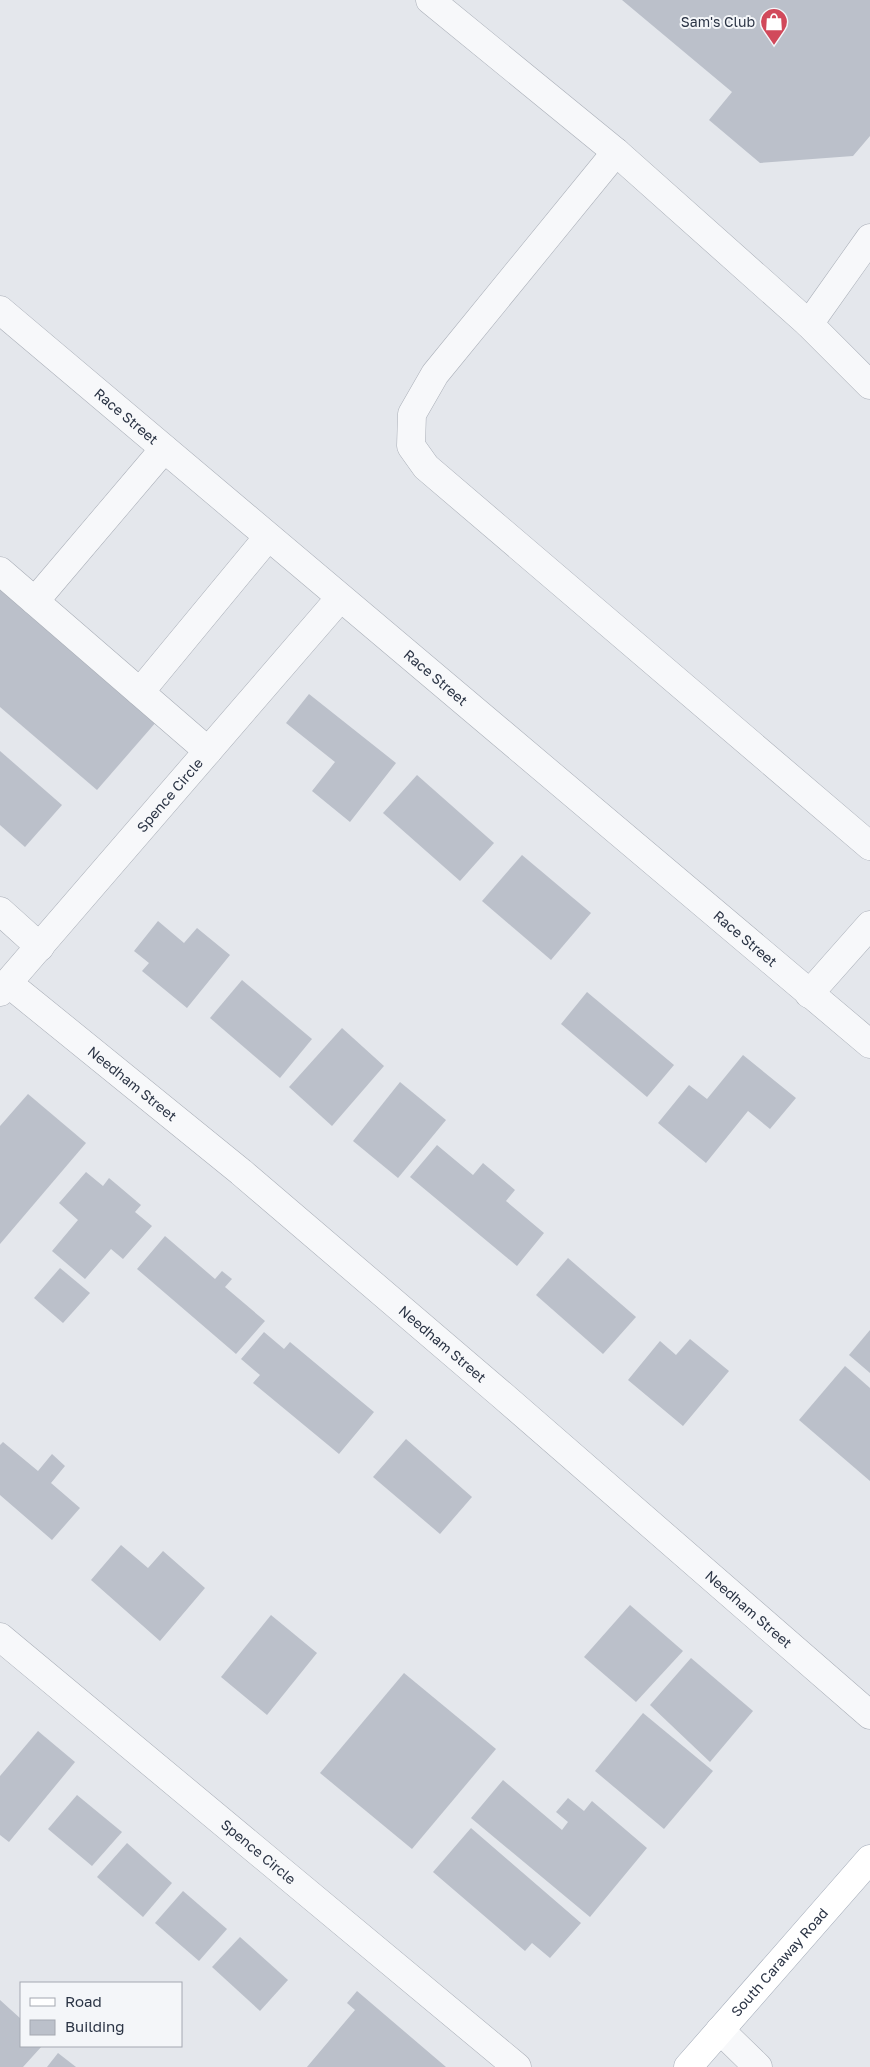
<svg xmlns="http://www.w3.org/2000/svg" width="870" height="2067" viewBox="0 0 870 2067" font-family="'Golos Text',sans-serif">
<style>
.building{fill:#bbc0ca}
.lines{fill:none;stroke-linecap:round;stroke-linejoin:round}
.minor-casing{stroke:#a9aeb7;stroke-width:29}
.major-casing{stroke:#a3abb8;stroke-width:29}
.minor{stroke:#f7f8fa;stroke-width:28}
.major{stroke:#fff;stroke-width:28}
.labels{text-anchor:middle;stroke-width:4;stroke-linejoin:round;paint-order:stroke}
.poi-label{font-size:14px;fill:#2b3445;stroke:#f4f6f9;text-anchor:end}
.street-label{font-size:14px;fill:#2b3445;stroke:#f4f6f9}
</style>
<rect width="100%" height="100%" fill="#e4e7ec"/>
<!-- building -->
<g class="building">
<path d="M 622,0 L 870,0 L 870,136 L 853,156 L 760,163 L 709,120 L 732,92 Z"/>
<path d="M 0,587 L 157,721 L 97,790 L 0,707 Z"/>
<path d="M 309,694 L 396,763 L 350,822 L 312,791 L 335,762 L 286,723 Z"/>
<path d="M 0,751 L 62,805 L 25,847 L 0,825 Z"/>
<path d="M 417,775 L 494,843 L 460,881 L 383,813 Z"/>
<path d="M 522,855 L 591,913 L 551,960 L 482,901 Z"/>
<path d="M 158,921 L 184,943 L 197,928 L 230,955 L 187,1008 L 142,971 L 149,963 L 134,951 Z"/>
<path d="M 242,980 L 312,1039 L 280,1078 L 210,1018 Z"/>
<path d="M 587,992 L 674,1065 L 647,1097 L 561,1024 Z"/>
<path d="M 342,1028 L 384,1066 L 332,1126 L 289,1087 Z"/>
<path d="M 743,1055 L 796,1098 L 770,1129 L 748,1111 L 706,1163 L 658,1123 L 689,1085 L 707,1099 Z"/>
<path d="M 400,1082 L 446,1120 L 398,1178 L 353,1141 Z"/>
<path d="M 28,1094 L 86,1143 L 0,1244 L 0,1126 Z"/>
<path d="M 437,1145 L 473,1175 L 483,1163 L 515,1190 L 506,1201 L 544,1233 L 517,1266 L 410,1177 Z"/>
<path d="M 86,1172 L 103,1186 L 109,1178 L 141,1205 L 135,1212 L 152,1226 L 123,1259 L 111,1249 L 85,1279 L 52,1251 L 78,1220 L 59,1203 Z"/>
<path d="M 165,1236 L 215,1279 L 222,1271 L 232,1279 L 225,1287 L 265,1321 L 236,1354 L 137,1269 Z"/>
<path d="M 568,1258 L 636,1317 L 603,1354 L 536,1295 Z"/>
<path d="M 60,1268 L 90,1293 L 63,1323 L 34,1298 Z"/>
<path d="M 870,1330 L 870,1373 L 849,1355 Z"/>
<path d="M 264,1332 L 284,1349 L 290,1342 L 374,1412 L 339,1454 L 253,1383 L 260,1375 L 241,1359 Z"/>
<path d="M 690,1339 L 729,1371 L 683,1426 L 628,1380 L 660,1341 L 676,1355 Z"/>
<path d="M 845,1366 L 870,1388 L 870,1481 L 799,1420 Z"/>
<path d="M 406,1439 L 472,1497 L 440,1534 L 373,1477 Z"/>
<path d="M 3,1442 L 38,1471 L 52,1454 L 65,1466 L 51,1483 L 80,1508 L 52,1540 L 0,1495 L 0,1445 Z"/>
<path d="M 121,1545 L 148,1568 L 163,1551 L 205,1588 L 160,1641 L 91,1580 Z"/>
<path d="M 630,1605 L 683,1651 L 636,1702 L 584,1657 Z"/>
<path d="M 271,1615 L 317,1653 L 267,1715 L 221,1677 Z"/>
<path d="M 691,1658 L 753,1711 L 710,1762 L 650,1705 Z"/>
<path d="M 404,1673 L 496,1749 L 412,1849 L 320,1773 Z"/>
<path d="M 643,1713 L 713,1771 L 664,1829 L 595,1771 Z"/>
<path d="M 38,1731 L 75,1762 L 9,1842 L 0,1835 L 0,1776 Z"/>
<path d="M 503,1780 L 562,1830 L 568,1822 L 556,1812 L 568,1798 L 584,1811 L 592,1801 L 647,1848 L 590,1917 L 471,1818 Z"/>
<path d="M 77,1795 L 122,1832 L 92,1866 L 48,1829 Z"/>
<path d="M 471,1828 L 581,1923 L 550,1958 L 532,1943 L 525,1951 L 433,1872 Z"/>
<path d="M 127,1843 L 172,1883 L 143,1917 L 97,1877 Z"/>
<path d="M 183,1891 L 227,1929 L 199,1961 L 155,1923 Z"/>
<path d="M 240,1937 L 288,1980 L 260,2011 L 212,1967 Z"/>
<path d="M 357,1991 L 446,2067 L 307,2067 L 355,2010 L 347,2003 Z"/>
<path d="M 0,2000 L 21,2019 L 21,2046 L 42,2046 L 23,2067 L 0,2067 Z"/>
<path d="M 58,2053 L 76,2067 L 47,2067 Z"/>
</g>
<g class="lines">
<defs>
<g id="minor">
<path d="M 430,0 L 616,152 L 809,324"/>
<path d="M 616,152 L 435,374 L 412,414 L 411,446 L 426,467 L 870,846"/>
<path d="M 870,238 L 809,324 L 870,385"/>
<path id="s1" d="M 0,310 L 870,1044"/>
<path d="M 0,571 L 208,751"/>
<path d="M 35,601 L 164,449"/>
<path d="M 140,692 L 268,537"/>
<path d="M 0,911 L 40,947"/>
<path id="s2" d="M 8,983 L 241,1172 L 502,1395 L 870,1715"/>
<path id="s3" d="M 0,992 L 340,598"/>
<path d="M 809,994 L 870,925"/>
<path id="s4" d="M 0,1637 L 517,2067"/>
<path d="M 720,2030 L 758,2067"/>
</g>
<g id="major">
<path id="s5" d="M 688,2067 L 870,1859"/>
</g>
</defs>
<!-- minor casing -->
<use href="#minor" class="minor-casing"/>
<!-- major casing -->
<use href="#major" class="major-casing"/>
<!-- minor -->
<use href="#minor" class="minor"/>
<!-- major -->
<use href="#major" class="major"/>
</g>
<!-- icons -->
<defs>
<symbol id="shop-pin" viewBox="-11 -11 22 30"><path d="M0 17L-7.5 6A9.5 9.5 0 1 1 7.5 6Z" fill="#d1495b" stroke="#f4f6f9"/><path d="M-5-2.5h2.3a2.7 3.5 0 0 1 5.4 0H5L5.5 6h-11ZM-1.5-2.5h3a1.5 2.3 0 0 0-3 0Z" fill="#fff"/></symbol>
</defs>
<g fill-rule="evenodd">
<use href="#shop-pin" x="758" y="6" width="32" height="43"/>
</g>
<g class="labels">
<!-- poi labels -->
<g class="poi-label">
<text x="755" y="27">Sam's Club</text>
</g>
<!-- street labels -->
<g class="street-label">
<text dy="5" stroke="none"><textPath href="#s1" startOffset="165">Race Street</textPath></text>
<text dy="5" stroke="none"><textPath href="#s1" startOffset="570">Race Street</textPath></text>
<text dy="5" stroke="none"><textPath href="#s3" startOffset="260">Spence Circle</textPath></text>
<text dy="5" stroke="none"><textPath href="#s1" startOffset="975">Race Street</textPath></text>
<text dy="5" stroke="none"><textPath href="#s2" startOffset="160">Needham Street</textPath></text>
<text dy="5" stroke="none"><textPath href="#s2" startOffset="565">Needham Street</textPath></text>
<text dy="5" stroke="none"><textPath href="#s2" startOffset="970">Needham Street</textPath></text>
<text dy="5" stroke="none"><textPath href="#s4" startOffset="336">Spence Circle</textPath></text>
<text dy="5" stroke="none"><textPath href="#s5" startOffset="139">South Caraway Road</textPath></text>
</g>
</g>
<!-- legend -->
<rect x="20" y="1982" width="162" height="65" fill="#f4f6f9" stroke="#a4a8b1"/>
<rect x="30" y="1998" width="25" height="8" fill="#ffffff" stroke="#a4a8b1"/>
<text x="65" y="2007" font-size="15" fill="#2b3445">Road</text>
<rect x="30" y="2020" width="25" height="15" fill="#bbc0ca" stroke="#a4a8b1"/>
<text x="65" y="2032" font-size="15" fill="#2b3445">Building</text>
</svg>
